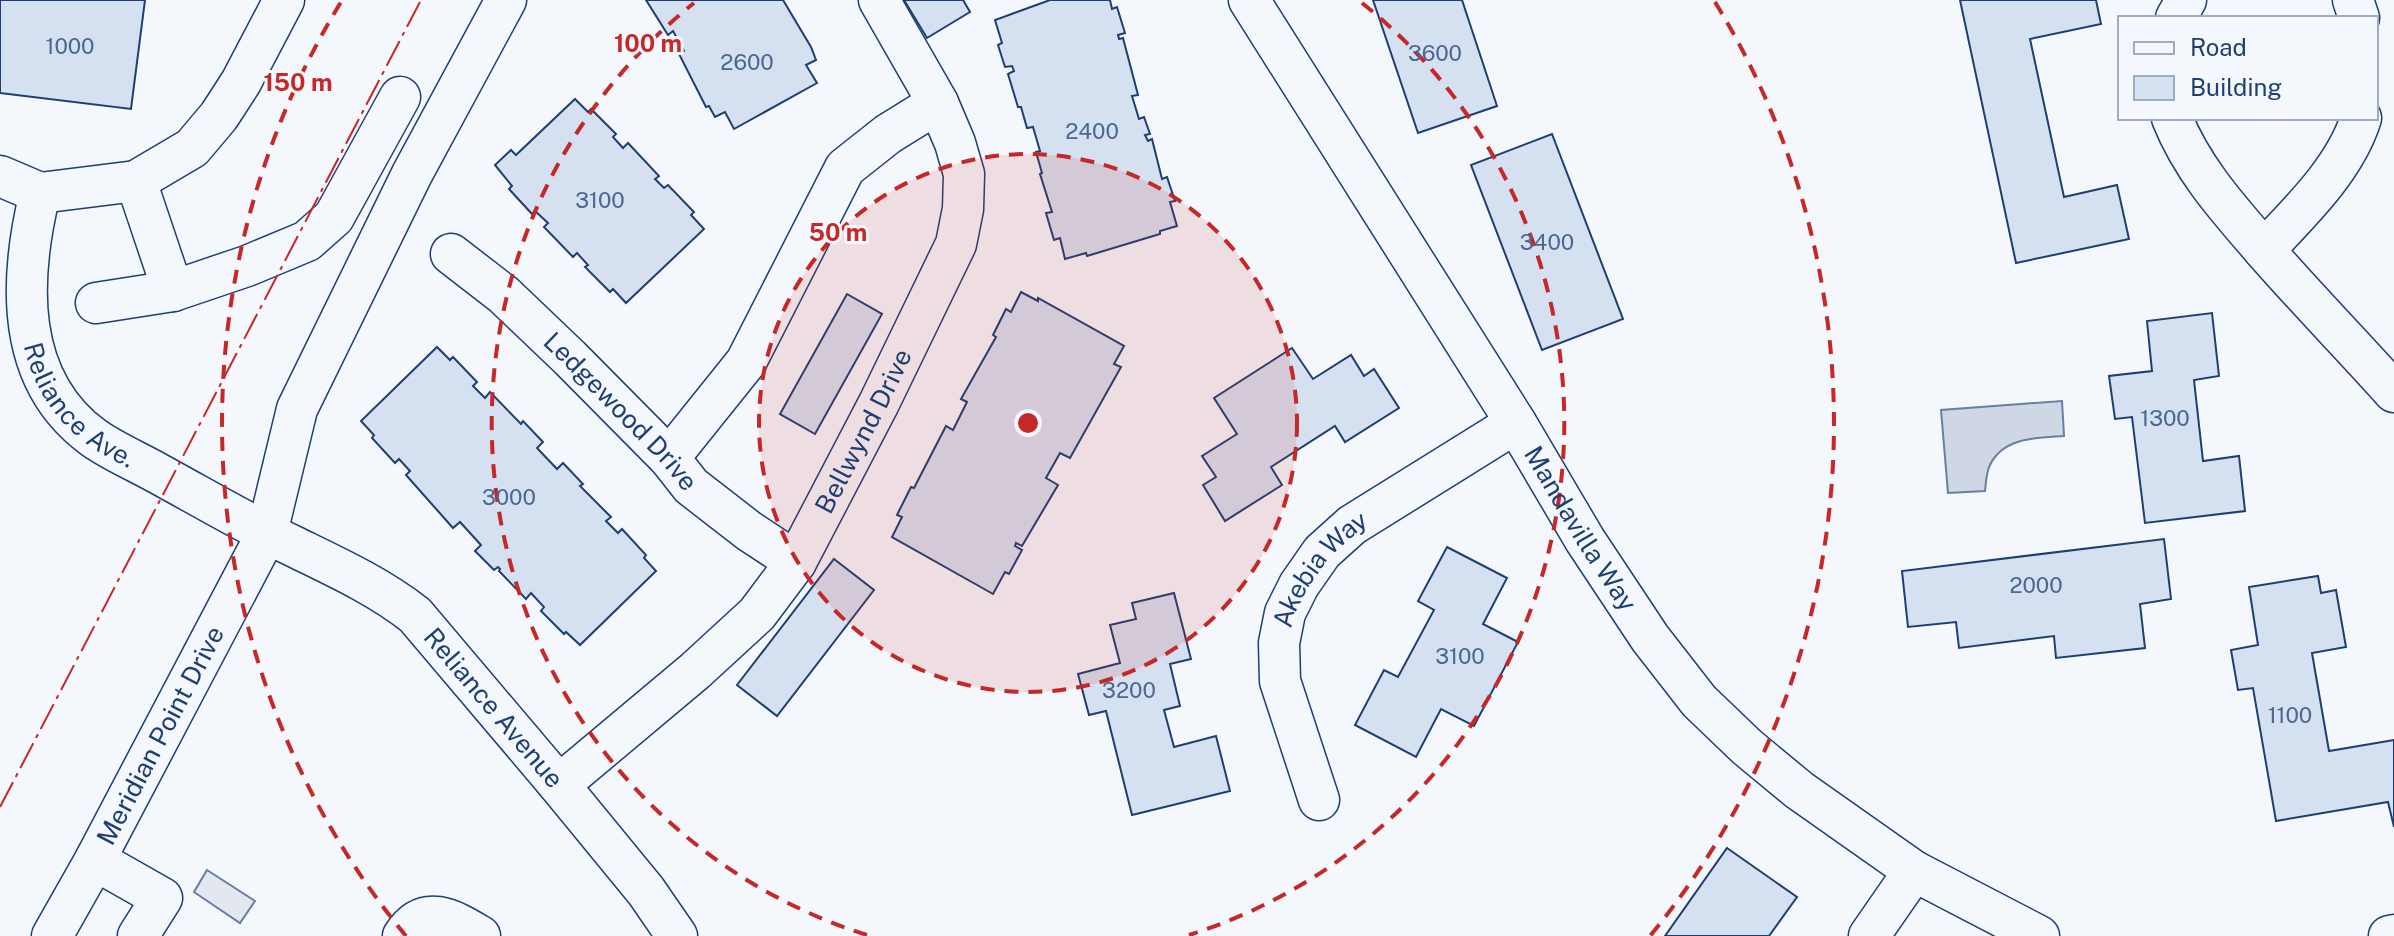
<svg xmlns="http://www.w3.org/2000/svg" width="2394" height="936" viewBox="0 0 2394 936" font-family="'Public Sans',sans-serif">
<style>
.parking{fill:#e3e8f0;stroke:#687fa3;stroke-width:2}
.water{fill:#cfd7e4;stroke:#687fa3;stroke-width:2}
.building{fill:#d5e0f0;stroke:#1d3f73;stroke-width:2}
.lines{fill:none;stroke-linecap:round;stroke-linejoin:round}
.minor-casing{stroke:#1d3f73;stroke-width:43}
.minor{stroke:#f4f7fb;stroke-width:40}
.power{stroke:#c62828;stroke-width:2;stroke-dasharray:28 6 4 6;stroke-linecap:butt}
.ring{fill:none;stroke:#c62828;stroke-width:4;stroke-dasharray:14 10}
.labels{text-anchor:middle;stroke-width:6;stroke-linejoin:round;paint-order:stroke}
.number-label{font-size:22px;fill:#4b6792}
.street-label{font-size:26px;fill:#1d3f73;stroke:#f4f7fb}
.centre{fill:#c62828;stroke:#f4f7fb;stroke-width:4}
.ring-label{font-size:24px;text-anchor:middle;font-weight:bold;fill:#c62828;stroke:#f4f7fb;stroke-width:6;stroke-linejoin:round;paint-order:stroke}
</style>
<rect width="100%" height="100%" fill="#f4f7fb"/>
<!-- parking -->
<path class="parking" d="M 207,870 L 255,901 L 240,923 L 194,892 Z"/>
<!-- water -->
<path class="water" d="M 2062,401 L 2064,436 C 2037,438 2003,437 1990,465 C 1986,473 1986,483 1985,491 L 1948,493 L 1941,410 Z"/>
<!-- building -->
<g class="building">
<path d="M 0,0 L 145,0 L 131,109 L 0,93 Z"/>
<path d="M 646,0 L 783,0 L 811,47 L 816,60 L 806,65 L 817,83 L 734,129 L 725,112 L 715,117 L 709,106 L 706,107 L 679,54 L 684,51 L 673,31 L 668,35 Z"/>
<path d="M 904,0 L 963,0 L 970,12 L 927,38 Z"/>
<path d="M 1050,0 L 1110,0 L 1112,9 L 1117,7 L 1125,33 L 1118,35 L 1119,39 L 1123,38 L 1138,95 L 1132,96 L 1139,119 L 1144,117 L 1150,134 L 1145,135 L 1148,141 L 1152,139 L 1162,179 L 1167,177 L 1175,201 L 1170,202 L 1177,226 L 1160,231 L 1160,234 L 1087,256 L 1086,253 L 1065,259 L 1060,238 L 1054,240 L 1046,213 L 1052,212 L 1040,174 L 1042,173 L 1036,152 L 1040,151 L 1033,127 L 1027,128 L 1021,107 L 1018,107 L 1008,74 L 1014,71 L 1012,66 L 1005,67 L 998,45 L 1002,43 L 995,20 Z"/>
<path d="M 1373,0 L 1462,0 L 1497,106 L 1418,133 Z"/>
<path d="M 1960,0 L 2096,0 L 2101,24 L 2030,39 L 2064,197 L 2117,185 L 2129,239 L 2016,263 Z"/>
<path d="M 575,99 L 588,112 L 591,109 L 616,134 L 613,137 L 623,148 L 628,143 L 659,176 L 655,179 L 664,188 L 668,185 L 694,212 L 691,215 L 704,229 L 626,303 L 613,289 L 610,292 L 585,267 L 588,265 L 577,253 L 573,257 L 544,227 L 548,223 L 535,211 L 532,214 L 509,189 L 512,186 L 495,165 L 511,150 L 516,155 Z"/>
<path d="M 1552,134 L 1623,319 L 1542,350 L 1471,165 Z"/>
<path d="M 1021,292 L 1038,301 L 1038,298 L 1124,346 L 1114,364 L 1121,367 L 1070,458 L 1060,453 L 1046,478 L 1058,485 L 1022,546 L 1016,543 L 1015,546 L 1022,550 L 1009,574 L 1005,572 L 993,594 L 892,537 L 902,517 L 897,515 L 911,487 L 914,488 L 946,426 L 953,430 L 967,402 L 961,399 L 996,337 L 993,335 L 1006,309 L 1011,312 Z"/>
<path d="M 847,294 L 882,314 L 815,434 L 780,414 Z"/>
<path d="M 2212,313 L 2219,376 L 2194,380 L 2203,461 L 2239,456 L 2245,511 L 2145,523 L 2132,417 L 2115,419 L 2109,376 L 2152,371 L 2147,321 Z"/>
<path d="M 437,347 L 450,360 L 453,357 L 477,382 L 473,386 L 485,398 L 490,392 L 521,424 L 523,421 L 543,442 L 537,448 L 557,469 L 563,463 L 583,484 L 580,486 L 611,517 L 606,521 L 618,533 L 622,529 L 646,555 L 644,558 L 656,571 L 580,645 L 566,632 L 564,634 L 541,611 L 544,607 L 531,593 L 526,599 L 499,571 L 500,569 L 498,567 L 494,570 L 475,551 L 481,545 L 460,522 L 453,528 L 406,475 L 410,471 L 399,459 L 395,463 L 372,438 L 374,435 L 361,421 Z"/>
<path d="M 1292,348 L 1313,379 L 1351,355 L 1364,376 L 1374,369 L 1399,408 L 1345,442 L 1335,426 L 1271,467 L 1282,485 L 1225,521 L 1203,485 L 1216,477 L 1202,456 L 1237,434 L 1214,398 Z"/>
<path d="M 2164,539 L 2171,599 L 2140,604 L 2145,648 L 2056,658 L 2054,636 L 1959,648 L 1956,622 L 1908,627 L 1902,571 Z"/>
<path d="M 1447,547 L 1507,578 L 1483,624 L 1518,642 L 1474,726 L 1441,709 L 1416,757 L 1355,725 L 1384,670 L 1398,677 L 1434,610 L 1418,601 Z"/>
<path d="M 834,559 L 874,590 L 777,716 L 737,685 Z"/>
<path d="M 2318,576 L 2321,593 L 2336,590 L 2346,647 L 2312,653 L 2329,751 L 2394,740 L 2394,827 L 2388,802 L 2276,821 L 2253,688 L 2238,690 L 2231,650 L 2258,645 L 2249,587 Z"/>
<path d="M 1174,593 L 1191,659 L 1170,664 L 1180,706 L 1164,710 L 1174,747 L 1216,736 L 1230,791 L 1132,815 L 1106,711 L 1089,715 L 1078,674 L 1120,663 L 1110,625 L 1136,619 L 1132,603 Z"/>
<path d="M 1727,848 L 1797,897 L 1769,936 L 1665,936 Z"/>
</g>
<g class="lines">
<defs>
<g id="minor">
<path id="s1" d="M 1249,0 L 1516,423 L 1585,540 L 1650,638 L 1699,701 L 1747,747 L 1799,790 L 1914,871 L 2039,936"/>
<path d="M 2353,0 L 2359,18"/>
<path d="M 2176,18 L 2186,0"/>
<path d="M 2172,118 C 2191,166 2224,204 2258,243 C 2302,294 2349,342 2394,392"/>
<path d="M 0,176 L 40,193 L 136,181 L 192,148 L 219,116 L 241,82 L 284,0"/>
<path d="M 136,181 L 173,291"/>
<path id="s2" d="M 40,193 C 19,279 14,380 94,438 C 114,452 138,462 159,474 C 203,498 247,524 293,546 C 336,567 378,586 415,615 L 559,785 L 646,891 L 677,936"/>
<path d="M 2264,250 C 2300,212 2345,169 2361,118"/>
<path id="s3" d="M 451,254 L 504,295 L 570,358 L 669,458 L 691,486 L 749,531 L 796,562"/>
<path d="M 96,303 L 173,291 L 247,266 L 307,241 L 334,217 L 400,97"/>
<path d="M 669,458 L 746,362 L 845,168 L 888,134 L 938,103"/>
<path id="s4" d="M 559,785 L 695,671 L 757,614 L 796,562 L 879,403 L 956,244 L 963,209 L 964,174 L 955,143 L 938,103 L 879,0"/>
<path id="s5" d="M 1319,800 L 1280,681 L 1279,643 L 1285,613 L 1299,585 L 1322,552 L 1352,525 L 1516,423"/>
<path d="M 95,860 L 162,898 L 138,936"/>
<path id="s6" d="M 52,936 L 95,860 L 267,533 L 297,409 L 412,174 L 506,0"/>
<path d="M 403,936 C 425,902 453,920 480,936"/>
<path d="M 1869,936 L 1914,871"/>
<path d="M 2389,936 L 2394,935"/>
</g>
</defs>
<!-- minor casing -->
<use href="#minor" class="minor-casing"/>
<!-- minor -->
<use href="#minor" class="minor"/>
<!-- power -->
<path class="power" d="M 0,807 L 421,0"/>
</g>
<!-- distance rings -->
<circle cx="1028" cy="423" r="269" fill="#c62828" fill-opacity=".12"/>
<g class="ring">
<circle cx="1028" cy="423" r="269"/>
<path d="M867 935A537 537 0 0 1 694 3M1362 3A537 537 0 0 1 1189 935"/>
<path d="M406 936A806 806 0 0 1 341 2M1715 2A806 806 0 0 1 1650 936"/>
</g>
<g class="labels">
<!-- number labels -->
<g class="number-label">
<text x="70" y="54">1000</text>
<text x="1435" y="61">3600</text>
<text x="747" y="70">2600</text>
<text x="1092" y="139">2400</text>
<text x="600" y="208">3100</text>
<text x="1547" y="250">3400</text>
<text x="2165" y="426">1300</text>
<text x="509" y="505">3000</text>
<text x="2036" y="593">2000</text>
<text x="1460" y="664">3100</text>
<text x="1129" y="698">3200</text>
<text x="2290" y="723">1100</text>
</g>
<!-- street labels -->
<g class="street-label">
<text dy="9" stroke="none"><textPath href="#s2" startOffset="232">Reliance Ave.</textPath></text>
<text dy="9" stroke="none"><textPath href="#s3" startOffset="232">Ledgewood Drive</textPath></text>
<text dy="9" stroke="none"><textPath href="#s4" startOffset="474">Bellwynd Drive</textPath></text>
<text dy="9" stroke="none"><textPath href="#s1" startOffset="624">Mandavilla Way</textPath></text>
<text dy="9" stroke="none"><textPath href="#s5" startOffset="250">Akebia Way</textPath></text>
<text dy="9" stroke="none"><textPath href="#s2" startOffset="756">Reliance Avenue</textPath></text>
<text dy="9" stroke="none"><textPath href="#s6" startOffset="228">Meridian Point Drive</textPath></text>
</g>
</g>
<circle cx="1028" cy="423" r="12" class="centre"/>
<g class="ring-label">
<text x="648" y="52">100 m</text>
<text x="298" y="91">150 m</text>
<text x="838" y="241">50 m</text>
</g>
<!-- legend -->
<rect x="2118" y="16" width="260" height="104" fill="#f4f7fb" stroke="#9eadc5" stroke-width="2"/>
<rect x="2134" y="42" width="40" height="12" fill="#f4f7fb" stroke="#9eadc5" stroke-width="2"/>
<text x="2190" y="56" font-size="24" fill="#1d3f73">Road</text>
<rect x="2134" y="76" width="40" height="24" fill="#d5e0f0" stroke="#9eadc5" stroke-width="2"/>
<text x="2190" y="96" font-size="24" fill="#1d3f73">Building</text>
</svg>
